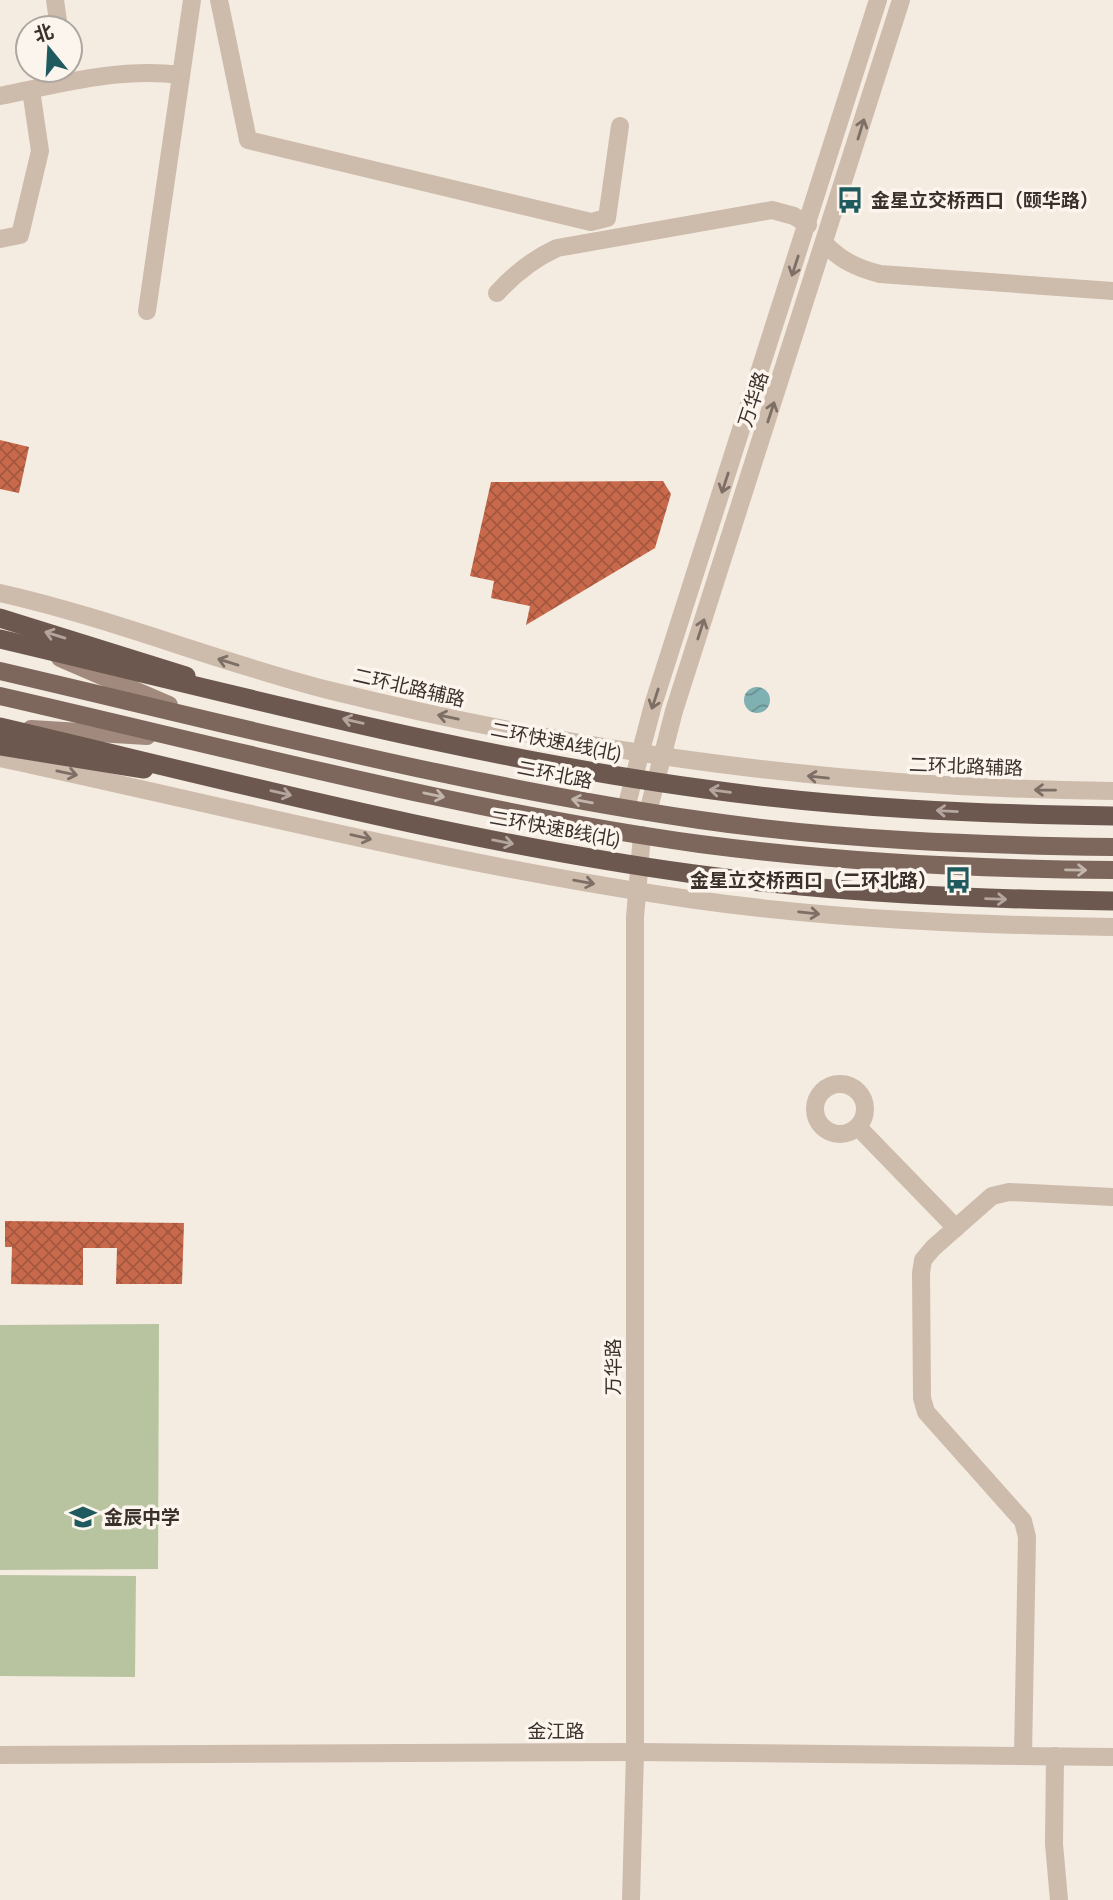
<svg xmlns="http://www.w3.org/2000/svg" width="1113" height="1900" viewBox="0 0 1113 1900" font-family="'Asap Condensed','Noto Sans SC',sans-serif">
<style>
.pitch{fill:#b8c4a0}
.water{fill:url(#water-waves)}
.building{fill:url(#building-cross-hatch)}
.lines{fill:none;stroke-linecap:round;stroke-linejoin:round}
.minor{stroke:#cdbbac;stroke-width:18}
.tertiary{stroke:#cdbbac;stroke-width:18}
.secondary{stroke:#a18a7d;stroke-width:18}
.primary{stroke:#7d675c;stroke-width:18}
.trunk{stroke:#6c584f;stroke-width:19}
.trunk-bridge{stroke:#6c584f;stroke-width:19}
.oneway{stroke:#7d6f65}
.oneway2{stroke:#b4a69e}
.oneway3{stroke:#c2b5ac}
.labels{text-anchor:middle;stroke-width:7;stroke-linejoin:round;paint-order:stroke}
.poi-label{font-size:19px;font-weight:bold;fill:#3b302b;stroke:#fbf5ee;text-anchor:start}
.street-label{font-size:19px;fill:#3b302b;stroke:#fbf5ee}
</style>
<defs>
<pattern id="water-waves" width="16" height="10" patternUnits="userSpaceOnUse" patternTransform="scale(1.75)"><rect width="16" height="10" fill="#7fb0b2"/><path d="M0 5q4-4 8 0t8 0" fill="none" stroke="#699091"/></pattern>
<pattern id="building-cross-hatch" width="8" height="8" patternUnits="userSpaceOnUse" patternTransform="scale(1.75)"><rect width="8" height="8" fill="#c8694b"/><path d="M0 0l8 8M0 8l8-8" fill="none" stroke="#a4573f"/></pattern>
</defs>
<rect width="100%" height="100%" fill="#f4ebe1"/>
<!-- pitch -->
<g class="pitch">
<path d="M 159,1324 L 158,1569 L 0,1570 L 0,1325 Z"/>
<path d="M 0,1575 L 136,1576 L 135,1677 L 0,1676 Z"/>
</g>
<!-- water -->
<circle class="water" cx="757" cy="700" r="13"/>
<!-- building -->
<g class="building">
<path d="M 0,440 L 29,447 L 19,493 L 0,489 Z"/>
<path d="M 663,481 L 671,494 L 655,548 L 526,625 L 530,606 L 491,598 L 494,581 L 470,576 L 491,482 Z"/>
<path d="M 5,1221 L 184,1223 L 182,1284 L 116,1284 L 117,1248 L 83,1248 L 83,1285 L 11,1284 L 12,1247 L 5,1247 Z"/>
</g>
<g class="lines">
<!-- minor -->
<g class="minor">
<path d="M 55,0 L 59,28"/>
<path d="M 219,0 L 248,140 L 591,222 L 607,218 L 620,126"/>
<path d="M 0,96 C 60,84 119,67 181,75"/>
<path d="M 0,239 L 20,235 L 40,151 L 31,90"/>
<path d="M 825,244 C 842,261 857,268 880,274 L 1113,291"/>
<path d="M 497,293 C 515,273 533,259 557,248 L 772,210 L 794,216 L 808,225"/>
<path d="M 147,311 L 192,0"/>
<path d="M 0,593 C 111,618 218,662 328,690 C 590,755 844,788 1113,791"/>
<path d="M 0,758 C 229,807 457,866 689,899 C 829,919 971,925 1113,927"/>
<circle cx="840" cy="1109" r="25"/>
<path d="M 858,1127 L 956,1228"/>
<path d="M 1023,1756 L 1027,1537 L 1023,1521 L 926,1412 L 922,1398 L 921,1273 L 923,1260 L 933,1248 L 992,1196 L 1009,1192 L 1113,1197"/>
<path d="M 1055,1756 L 1054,1844 L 1059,1900"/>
</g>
<!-- tertiary -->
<g class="tertiary">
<path d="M 626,808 L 653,705 L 878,0"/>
<path d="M 648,812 L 674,711 L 901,0"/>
<path d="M 0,1755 L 635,1752 L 1113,1757"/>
<path d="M 631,1900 L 635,1752 L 635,917 L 642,835"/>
</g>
<!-- secondary -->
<g class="secondary">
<path d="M 60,658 L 169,705"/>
<path d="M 31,729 L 147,736"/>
</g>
<!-- primary -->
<g class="primary">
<path d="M 0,671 C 232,725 464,786 700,820 C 837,840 975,845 1113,847"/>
<path d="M 0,696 C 232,749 464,811 700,844 C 837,862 975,869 1113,870"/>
</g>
<!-- trunk -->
<g class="trunk">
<path d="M 0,618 L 186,676"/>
<path d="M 0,746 L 144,769"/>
</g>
<!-- trunk-bridge -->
<g class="trunk-bridge">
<path d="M 0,639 C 234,694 467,757 705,789 C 841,808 977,814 1113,816"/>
<path d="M 0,727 C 230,781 460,842 694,874 C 833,893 973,899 1113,901"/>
</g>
</g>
<!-- one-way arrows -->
<defs><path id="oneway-shaft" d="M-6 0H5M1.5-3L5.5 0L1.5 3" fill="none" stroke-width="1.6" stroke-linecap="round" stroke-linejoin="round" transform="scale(1.75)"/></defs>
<g class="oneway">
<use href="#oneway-shaft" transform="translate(861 129) rotate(-73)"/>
<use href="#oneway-shaft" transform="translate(795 266) rotate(108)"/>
<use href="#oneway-shaft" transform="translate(771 412) rotate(-72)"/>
<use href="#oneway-shaft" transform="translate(725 483) rotate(108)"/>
<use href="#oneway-shaft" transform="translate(701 629) rotate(-72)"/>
<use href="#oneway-shaft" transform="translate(228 662) rotate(-163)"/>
<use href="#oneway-shaft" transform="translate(655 699) rotate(108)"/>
<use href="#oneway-shaft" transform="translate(448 717) rotate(-168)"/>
<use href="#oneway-shaft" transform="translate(67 773) rotate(12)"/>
<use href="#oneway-shaft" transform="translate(818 777) rotate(-174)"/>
<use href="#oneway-shaft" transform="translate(1045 790) rotate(-179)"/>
<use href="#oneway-shaft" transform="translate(361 837) rotate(13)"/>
<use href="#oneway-shaft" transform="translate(584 882) rotate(10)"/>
<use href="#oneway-shaft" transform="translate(809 913) rotate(6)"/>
</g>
<g class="oneway2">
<use href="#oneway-shaft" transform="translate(55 635) rotate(-163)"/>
<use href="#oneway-shaft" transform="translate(353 721) rotate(-167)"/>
<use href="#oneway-shaft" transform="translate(720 791) rotate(-173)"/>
<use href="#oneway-shaft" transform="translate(281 793) rotate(13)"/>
<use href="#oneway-shaft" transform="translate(947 811) rotate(-177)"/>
<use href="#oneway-shaft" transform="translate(503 842) rotate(11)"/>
<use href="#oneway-shaft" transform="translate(996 899) rotate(2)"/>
</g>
<g class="oneway3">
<use href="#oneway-shaft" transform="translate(434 795) rotate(12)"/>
<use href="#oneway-shaft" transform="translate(582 801) rotate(-170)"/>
<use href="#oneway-shaft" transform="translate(1076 870) rotate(1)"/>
</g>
<!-- icons -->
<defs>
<symbol id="bus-bare" viewBox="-9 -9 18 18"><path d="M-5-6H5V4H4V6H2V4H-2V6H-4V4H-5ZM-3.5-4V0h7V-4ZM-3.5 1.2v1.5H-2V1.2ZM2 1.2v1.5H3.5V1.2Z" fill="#1f5a5e" stroke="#fbf5ee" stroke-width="2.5" paint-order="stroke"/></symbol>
<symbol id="school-bare" viewBox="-9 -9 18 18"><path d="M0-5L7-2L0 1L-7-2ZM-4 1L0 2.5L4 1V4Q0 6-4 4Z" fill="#1f5a5e" stroke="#fbf5ee" stroke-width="2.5" paint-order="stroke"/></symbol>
</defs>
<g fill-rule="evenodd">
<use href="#bus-bare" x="831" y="181" width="38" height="38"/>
<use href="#bus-bare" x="939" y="861" width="38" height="38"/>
<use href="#school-bare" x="64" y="1498" width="38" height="38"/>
</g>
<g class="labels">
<!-- poi labels -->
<g class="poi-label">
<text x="871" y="207">金星立交桥西口（颐华路）</text>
<text x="937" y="887" text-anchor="end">金星立交桥西口（二环北路）</text>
<text x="104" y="1524">金辰中学</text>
</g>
<!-- street labels -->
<g class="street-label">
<text transform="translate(753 399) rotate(-72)" y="7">万华路</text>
<text transform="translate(409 687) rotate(13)" y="7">二环北路辅路</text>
<text transform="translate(556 741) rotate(11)" y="7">二环快速A线(北)</text>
<text transform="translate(966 766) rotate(2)" y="7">二环北路辅路</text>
<text transform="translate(555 774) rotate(11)" y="7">二环北路</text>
<text transform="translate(555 828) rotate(10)" y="7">二环快速B线(北)</text>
<text transform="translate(613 1367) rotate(-90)" y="7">万华路</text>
<text x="556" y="1738">金江路</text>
</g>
</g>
<!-- north arrow -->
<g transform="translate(49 49) rotate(342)"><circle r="33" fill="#fbf5ee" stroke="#aea6a0" stroke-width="2"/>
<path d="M0-5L12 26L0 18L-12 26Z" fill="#1f5a5e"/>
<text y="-10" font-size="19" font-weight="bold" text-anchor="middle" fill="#3b302b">北</text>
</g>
</svg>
